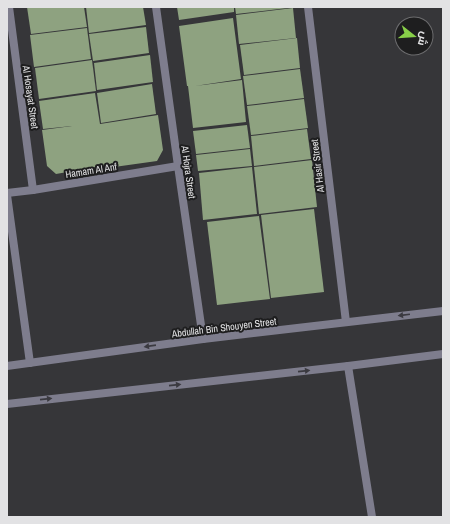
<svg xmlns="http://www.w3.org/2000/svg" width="450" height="524" viewBox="0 0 450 524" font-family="'Archivo Narrow',Cairo,sans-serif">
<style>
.building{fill:#8ea280}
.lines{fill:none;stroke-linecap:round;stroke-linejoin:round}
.minor{stroke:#7e7d8d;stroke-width:8}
.tertiary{stroke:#7e7d8d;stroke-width:8}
.oneway{fill:#3b3a40}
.labels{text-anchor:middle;stroke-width:4;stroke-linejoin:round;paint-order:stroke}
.street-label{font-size:10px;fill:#e2e2e4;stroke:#1e1e1f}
</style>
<rect width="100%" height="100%" fill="#363639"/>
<!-- building -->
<g class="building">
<path d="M 27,7 L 84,7 L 87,27 L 31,34 Z"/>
<path d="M 86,7 L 143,7 L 146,25 L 89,33 Z"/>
<path d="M 177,7 L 234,7 L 234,12 L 179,20 Z"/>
<path d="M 235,7 L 288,7 L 288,8 L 236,14 Z"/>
<path d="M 293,8 L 296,38 L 239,44 L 236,15 Z"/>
<path d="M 233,18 L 241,79 L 195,86 L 242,80 L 246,122 L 193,128 L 188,86 L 187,86 L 179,26 Z"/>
<path d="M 146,27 L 149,53 L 93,61 L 89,34 Z"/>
<path d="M 87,28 L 91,59 L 34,67 L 30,35 Z"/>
<path d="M 297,38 L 300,68 L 244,75 L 240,45 Z"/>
<path d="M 150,55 L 153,82 L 97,90 L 94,63 Z"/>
<path d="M 92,60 L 96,91 L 39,99 L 35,68 Z"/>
<path d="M 300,69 L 304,98 L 247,105 L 243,76 Z"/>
<path d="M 152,84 L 156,114 L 101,123 L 97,93 Z"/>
<path d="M 95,93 L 100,124 L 158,115 L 163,150 L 157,161 L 107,168 L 107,165 L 56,174 L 47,166 L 42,130 L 72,126 L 43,129 L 39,101 Z"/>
<path d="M 304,99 L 308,128 L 251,135 L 247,106 Z"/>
<path d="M 247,125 L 250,148 L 196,154 L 193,131 Z"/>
<path d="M 307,129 L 311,159 L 254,166 L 251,136 Z"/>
<path d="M 250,149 L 252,166 L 198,171 L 196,155 Z"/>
<path d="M 312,160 L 317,207 L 259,214 L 254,167 Z"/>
<path d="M 252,167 L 257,214 L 203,220 L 199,173 Z"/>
<path d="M 314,209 L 324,292 L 271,298 L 261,215 Z"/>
<path d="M 259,216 L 270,299 L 217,305 L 207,222 Z"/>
</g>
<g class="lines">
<!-- minor -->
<g class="minor">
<path d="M 9,7 L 33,190"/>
<path d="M 156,7 L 178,166 L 203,339"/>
<path d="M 308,7 L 346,322"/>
<path d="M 7,193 L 33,190 L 178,166"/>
<path d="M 7,195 L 30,363"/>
<path d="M 348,366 L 372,517"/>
</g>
<!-- tertiary -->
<g class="tertiary">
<path d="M 7,366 L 203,339 L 443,311"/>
<path d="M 7,404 L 348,366 L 443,354"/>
</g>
</g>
<!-- one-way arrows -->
<defs><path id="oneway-solid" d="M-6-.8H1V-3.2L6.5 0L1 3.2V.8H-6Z"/></defs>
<g class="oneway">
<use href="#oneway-solid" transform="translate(404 315) rotate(173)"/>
<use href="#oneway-solid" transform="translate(150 346) rotate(172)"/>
<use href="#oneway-solid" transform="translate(304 371) rotate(-6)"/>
<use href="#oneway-solid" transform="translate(175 385) rotate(-6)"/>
<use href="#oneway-solid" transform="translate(46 399) rotate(-6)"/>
</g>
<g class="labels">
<!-- street labels -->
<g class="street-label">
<text transform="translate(31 97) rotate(82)" y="4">Al Hosayat Street</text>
<text transform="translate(317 166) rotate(-97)" y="4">Al Hasir Street</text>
<text transform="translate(91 170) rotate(-9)" y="4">Hamam Al Anf</text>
<text transform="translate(189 172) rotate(82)" y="4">Al Hojra Street</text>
<text transform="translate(224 327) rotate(-7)" y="4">Abdullah Bin Shouyen Street</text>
</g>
</g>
<!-- border -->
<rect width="450" height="524" fill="none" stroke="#e2e2e4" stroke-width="16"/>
<!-- north arrow -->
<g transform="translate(414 36) rotate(107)"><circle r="19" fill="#1e1e1f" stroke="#6c6c6e"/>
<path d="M0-3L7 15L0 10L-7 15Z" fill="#88cf49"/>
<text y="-6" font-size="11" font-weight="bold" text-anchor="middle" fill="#e2e2e4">ش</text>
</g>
</svg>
